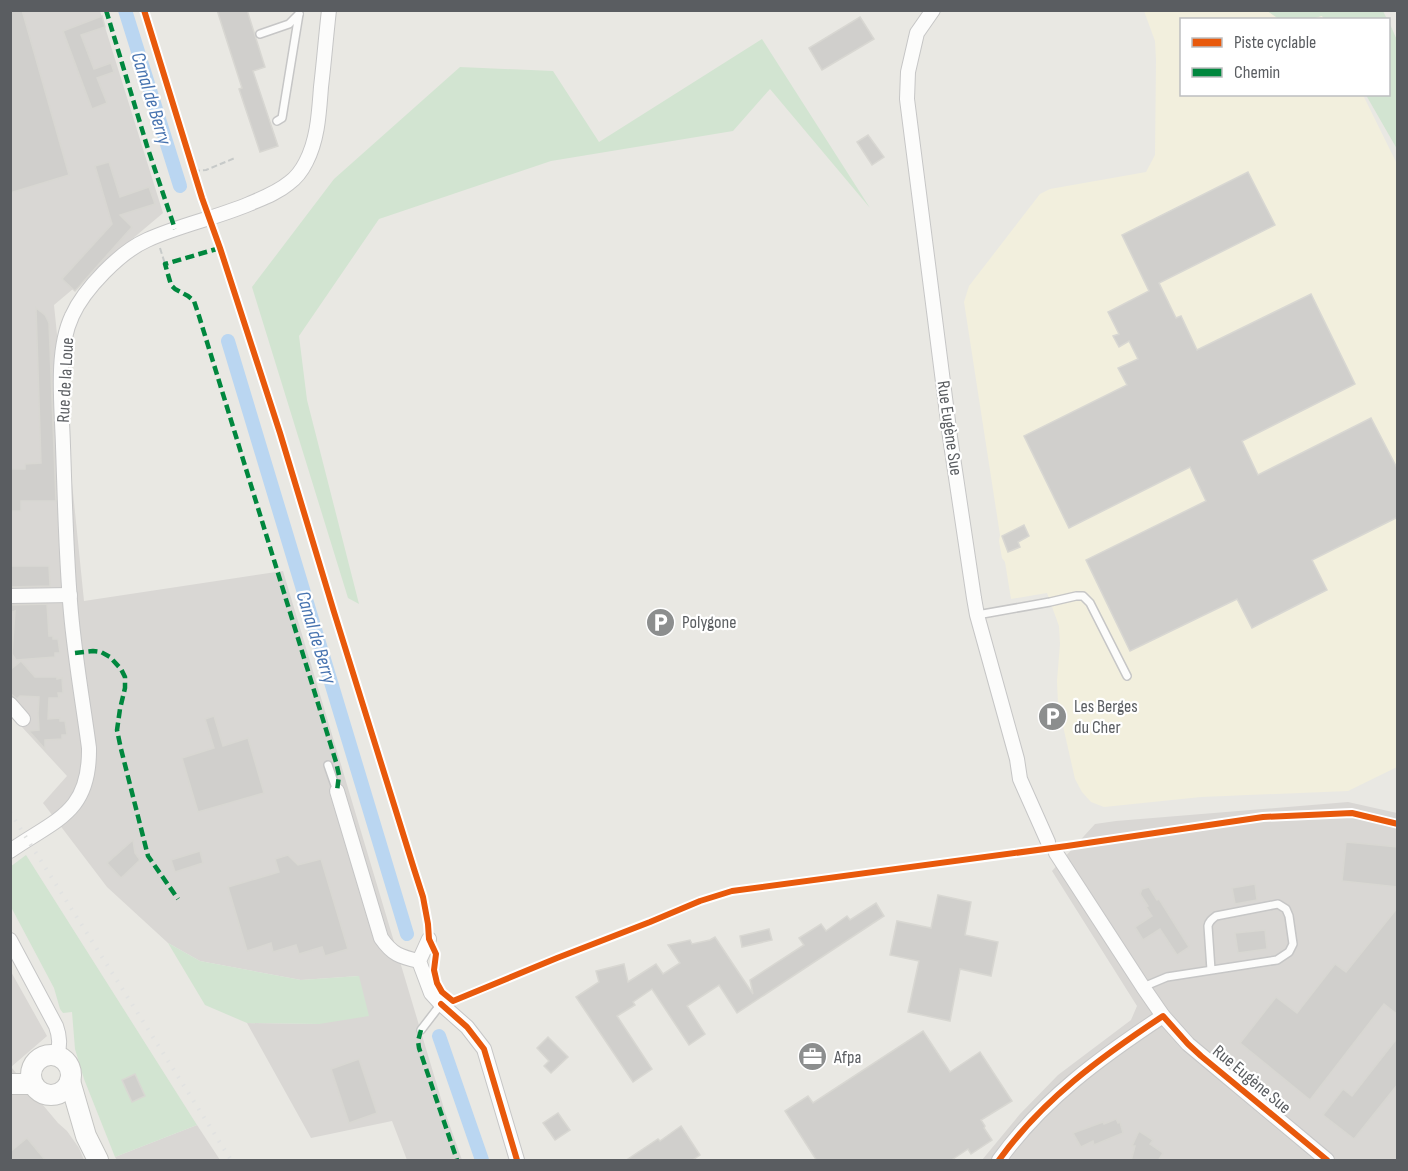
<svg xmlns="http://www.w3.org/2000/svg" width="1408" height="1171" viewBox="0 0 1408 1171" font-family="'Sofia Sans Condensed',sans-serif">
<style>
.commercial{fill:#f2efdd}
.industrial{fill:#d9d7d4}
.green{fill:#d2e4d1}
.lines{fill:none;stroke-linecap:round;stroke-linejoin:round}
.canal{stroke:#bad6f1;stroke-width:14}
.building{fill:#d0cfcc;stroke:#d8d7d2;stroke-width:1.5}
.lane-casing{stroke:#c6c6c6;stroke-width:10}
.street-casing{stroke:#c6c6c6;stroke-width:16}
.secondary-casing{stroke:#c5c5c3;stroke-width:22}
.path{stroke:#c7cac9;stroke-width:2;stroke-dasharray:6 3;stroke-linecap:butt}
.lane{stroke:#fcfcfb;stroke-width:7}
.street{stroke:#fcfcfb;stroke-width:14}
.secondary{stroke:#fcfcfb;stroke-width:20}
.rail{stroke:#e1e2e1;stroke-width:4;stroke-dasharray:1.5 8;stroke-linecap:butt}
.quiet{stroke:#00873e;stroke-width:4.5;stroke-dasharray:9 4.5;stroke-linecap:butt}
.cycleway-casing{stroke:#fff;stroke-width:10}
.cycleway{stroke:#e8590c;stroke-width:6}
.labels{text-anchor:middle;stroke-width:4.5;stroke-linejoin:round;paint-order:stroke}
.street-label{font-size:18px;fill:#5a5d61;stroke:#fff}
.poi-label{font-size:18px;fill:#5a5d61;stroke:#fff;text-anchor:start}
.water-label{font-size:20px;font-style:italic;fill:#4874b0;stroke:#fff}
</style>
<rect width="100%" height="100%" fill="#e9e8e3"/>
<!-- commercial -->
<path class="commercial" d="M 1144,11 L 1318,11 L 1324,19 L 1182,20 L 1182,94 L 1363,95 L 1397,164 L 1397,767 L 1348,791 L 1201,797 L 1104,807 L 1091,802 L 1082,792 L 1075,779 L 1058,704 L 1057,681 L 1060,644 L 1059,626 L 1047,593 L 1011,599 L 1005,562 L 1002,558 L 999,541 L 1000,535 L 964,302 L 969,286 L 1040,194 L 1050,189 L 1146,172 L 1155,155 L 1156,60 L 1155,41 Z"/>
<!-- industrial -->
<g class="industrial">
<path d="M 10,11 L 100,11 L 163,213 L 54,305 L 84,601 L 283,571 L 445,1112 L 462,1160 L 407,1160 L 392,1121 L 311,1138 L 247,1023 L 319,1024 L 359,976 L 301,980 L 200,961 L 168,943 L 107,887 L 43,803 L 67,776 L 10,714 Z"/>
<path d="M 1348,802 L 1397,813 L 1397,1160 L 982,1160 L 1020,1114 L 1058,1075 L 1131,1020 L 1137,1006 L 1052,871 L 1095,824 L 1116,821 Z"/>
<path d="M 10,970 L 47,1036 L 11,1067 L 58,1123 L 67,1131 L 79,1148 L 84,1160 L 11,1160 Z"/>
<path d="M 197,1125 L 220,1160 L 117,1160 L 115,1157 Z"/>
</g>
<!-- green -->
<g class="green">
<path d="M 1267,11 L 1383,11 L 1387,19 L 1324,19 L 1322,16 L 1311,19 L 1279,19 Z"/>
<path d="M 1389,22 L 1397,40 L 1397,149 L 1366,95 L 1388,94 Z"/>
<path d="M 762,39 L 870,208 L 770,89 L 733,131 L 551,161 L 379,219 L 299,336 L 307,400 L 359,604 L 348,598 L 252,287 L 334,179 L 460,67 L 553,71 L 599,142 Z"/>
<path d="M 26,855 L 197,1125 L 115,1157 L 84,1079 L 75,1049 L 72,1012 L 63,1013 L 60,1009 L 54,988 L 11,907 L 10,867 Z"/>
<path d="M 168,943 L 200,961 L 301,980 L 359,976 L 369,1016 L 319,1024 L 247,1023 L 205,1005 Z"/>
</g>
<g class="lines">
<!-- canal -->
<g class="canal">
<path d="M 125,10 L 180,186"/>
<path d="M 228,341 L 407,934"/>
<path d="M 439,1036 L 482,1160"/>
</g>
</g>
<!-- building -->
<g class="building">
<path d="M 10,10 L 22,10 L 69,175 L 10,193 Z"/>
<path d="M 217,10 L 247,10 L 265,67 L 253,71 L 278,146 L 260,152 L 239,89 L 242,88 Z"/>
<path d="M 102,16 L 105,27 L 81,35 L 94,69 L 111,63 L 114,72 L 97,78 L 107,103 L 92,109 L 63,31 Z"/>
<path d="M 860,17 L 874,39 L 822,70 L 809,48 Z"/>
<path d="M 868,135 L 884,157 L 872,165 L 857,142 Z"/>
<path d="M 109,162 L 120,197 L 149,187 L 155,204 L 120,215 L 132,227 L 75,291 L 62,279 L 112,224 L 95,166 Z"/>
<path d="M 1248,172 L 1275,225 L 1159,283 L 1176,318 L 1181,316 L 1197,350 L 1311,294 L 1355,384 L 1242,441 L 1258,475 L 1371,418 L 1398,470 L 1398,517 L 1312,560 L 1327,590 L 1297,605 L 1252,628 L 1237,599 L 1130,651 L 1086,560 L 1206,501 L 1190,467 L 1069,528 L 1024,436 L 1127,385 L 1118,368 L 1138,359 L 1129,341 L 1119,347 L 1113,336 L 1119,334 L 1108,312 L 1149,291 L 1122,235 Z"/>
<path d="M 36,308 L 45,315 L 49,323 L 56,501 L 21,501 L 21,511 L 10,511 L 10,469 L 25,469 L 25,464 L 41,463 Z"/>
<path d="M 1024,525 L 1029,536 L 1018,542 L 1020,547 L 1008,552 L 1002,536 Z"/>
<path d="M 10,566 L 49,566 L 50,586 L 10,587 Z"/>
<path d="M 47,604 L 49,636 L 53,636 L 53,639 L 58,639 L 60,653 L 55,653 L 55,657 L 16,660 L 12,654 L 15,611 L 10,613 L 10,605 Z"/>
<path d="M 21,661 L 35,677 L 57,677 L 57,679 L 62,678 L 63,693 L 58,693 L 59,698 L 49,698 L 48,719 L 60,718 L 60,721 L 65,721 L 67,735 L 62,735 L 62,739 L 45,740 L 45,749 L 29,731 L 39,730 L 38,713 L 39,697 L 20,696 L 17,699 L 10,693 L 10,670 Z"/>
<path d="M 214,716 L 223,746 L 248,738 L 264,793 L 198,812 L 182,758 L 214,748 L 205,719 Z"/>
<path d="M 133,840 L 135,853 L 140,860 L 121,878 L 107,863 Z"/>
<path d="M 1346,842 L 1398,847 L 1398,887 L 1342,881 Z"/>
<path d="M 200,851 L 203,863 L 175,872 L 171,860 Z"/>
<path d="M 288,855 L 298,865 L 321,859 L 348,949 L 325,956 L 322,947 L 299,954 L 296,945 L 273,952 L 271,943 L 247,951 L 228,887 L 279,872 L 275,859 Z"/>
<path d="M 1255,884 L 1257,900 L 1235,904 L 1232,888 Z"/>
<path d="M 1149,887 L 1157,900 L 1159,899 L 1189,947 L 1177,955 L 1160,929 L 1143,940 L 1135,927 L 1152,916 L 1146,907 L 1148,906 L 1140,894 L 1142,889 Z"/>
<path d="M 938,895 L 971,902 L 965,935 L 998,942 L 991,976 L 960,969 L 950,1021 L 908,1012 L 919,961 L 890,955 L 897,921 L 931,928 Z"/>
<path d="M 876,903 L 884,916 L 737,1013 L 719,985 L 687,1006 L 705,1034 L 689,1045 L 652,989 L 633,1002 L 635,1005 L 617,1016 L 652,1069 L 633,1082 L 576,997 L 599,982 L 596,971 L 624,964 L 628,982 L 656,964 L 663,974 L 680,963 L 668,945 L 690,940 L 692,944 L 710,940 L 715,937 L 753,994 L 750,980 L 804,945 L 799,938 L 821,924 L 826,931 L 847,916 L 850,920 Z"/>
<path d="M 1398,907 L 1398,1015 L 1384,1004 L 1310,1100 L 1240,1043 L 1276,997 L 1297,1013 L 1335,964 L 1346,972 Z"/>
<path d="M 769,929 L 772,940 L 742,947 L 740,936 Z"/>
<path d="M 1265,930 L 1267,949 L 1238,953 L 1235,933 Z"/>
<path d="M 923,1031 L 950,1072 L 980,1052 L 1012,1101 L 981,1120 L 985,1126 L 984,1128 L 992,1140 L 971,1154 L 968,1149 L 950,1161 L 817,1161 L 785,1111 L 808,1096 L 813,1103 Z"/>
<path d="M 548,1037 L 568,1057 L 551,1073 L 544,1066 L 549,1061 L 537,1048 Z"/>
<path d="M 1398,1037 L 1398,1084 L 1354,1139 L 1323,1115 L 1343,1089 L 1352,1096 Z"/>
<path d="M 359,1059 L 377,1113 L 349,1123 L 331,1069 Z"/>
<path d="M 135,1074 L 145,1096 L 132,1102 L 122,1080 Z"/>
<path d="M 558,1113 L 570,1130 L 555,1140 L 543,1123 Z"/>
<path d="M 1116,1119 L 1118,1123 L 1120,1122 L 1123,1133 L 1094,1145 L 1093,1141 L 1081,1147 L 1073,1133 L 1103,1122 L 1104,1124 Z"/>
<path d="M 681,1126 L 700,1155 L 691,1161 L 625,1161 L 658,1139 L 660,1141 Z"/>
<path d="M 1139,1131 L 1153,1140 L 1150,1144 L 1163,1153 L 1158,1161 L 1131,1161 L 1135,1146 L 1132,1146 Z"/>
<path d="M 27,1138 L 46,1161 L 10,1161 L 10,1152 Z"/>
</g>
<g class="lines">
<defs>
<g id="lane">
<path d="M 260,34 L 289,24 L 299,14"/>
<path d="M 277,121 L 282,118 L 299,14"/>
<path d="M 977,615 L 1050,602 L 1076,596 L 1083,596 L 1090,603 L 1127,676"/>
<path d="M 328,765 L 337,791"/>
<path d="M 1143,987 L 1167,977 L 1277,960 L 1289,952 L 1293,944 L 1289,916 L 1286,909 L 1278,904 L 1216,916 C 1212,919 1209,921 1208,926 L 1211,970"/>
<path d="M 421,1030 L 441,1004"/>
</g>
<g id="street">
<path d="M 933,10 L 917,33 L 908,72 L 907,99 L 950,437 L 974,598 L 977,615 L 1017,759 L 1020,779 L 1048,842"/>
<path d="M 10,596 L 70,595"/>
<path d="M 10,704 L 23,719"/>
<path d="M 337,791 L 381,938 C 392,954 400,957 419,961"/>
<path d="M 10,851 C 56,819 90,813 89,748 C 83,703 75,658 71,613 C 66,558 65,502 63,446 C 62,407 55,352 72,316 C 84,289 120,252 147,240 C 180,225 216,218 249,204 C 263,198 277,193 289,183 C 296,178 302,170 306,162 C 318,139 319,112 321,87 C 324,62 326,36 329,10"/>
<path d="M 1056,853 L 1143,987 L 1163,1016 L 1188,1044 L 1327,1160"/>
<path d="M 429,939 L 419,961 L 431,993 L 441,1004 L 467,1027 L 484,1049 L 517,1160"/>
<path d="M 10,940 L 56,1026 C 60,1037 60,1045 57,1057"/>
<path d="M 999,1160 C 1043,1099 1101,1057 1163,1016"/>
</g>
<g id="secondary">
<circle cx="51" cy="1075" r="20"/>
<path d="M 70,1081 L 86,1136 L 98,1160"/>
<path d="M 10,1084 L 33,1084"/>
</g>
</defs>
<!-- lane casing -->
<use href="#lane" class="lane-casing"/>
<!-- street casing -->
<use href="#street" class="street-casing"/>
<!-- secondary casing -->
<use href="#secondary" class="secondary-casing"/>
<!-- path -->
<g class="path">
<path d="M 194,171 L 206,170 L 235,158"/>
<path d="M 160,248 L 165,264"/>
</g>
<!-- lane -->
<use href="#lane" class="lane"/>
<!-- street -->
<use href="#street" class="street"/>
<!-- secondary -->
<use href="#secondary" class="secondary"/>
<!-- rail -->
<path class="rail" d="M 10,812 L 231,1160"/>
<!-- quiet -->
<g class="quiet">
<path d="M 106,10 L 147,146 L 175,229"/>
<path d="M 220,248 L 165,264 L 171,285 L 175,289 L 188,296 L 194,301 L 199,316 L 336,762 L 339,775 L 337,791"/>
<path d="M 75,653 L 93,651 L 101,652 L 110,657 L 121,669 L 125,677 L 125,688 L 120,709 L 117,730 L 121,749 L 148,856 L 178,899"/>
<path d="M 421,1030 L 418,1041 L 419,1048 L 457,1160"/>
</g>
<defs>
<g id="cycleway">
<path d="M 144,10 L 202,198 L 220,248 L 280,433 L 334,612 L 414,869 L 423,897 L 428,924 L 429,939 L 436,954 L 434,970 L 437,983 L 442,992 L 453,1001 L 557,958 L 650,922 L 700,901 L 732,891 L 1067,846 L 1263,817 L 1352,813 L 1398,824"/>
<path d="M 441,1004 L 467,1027 L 484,1049 L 517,1160"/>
<path d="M 999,1160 C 1043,1099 1101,1057 1163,1016 L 1188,1044 L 1201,1056 L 1327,1160"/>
</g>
</defs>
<!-- cycleway casing -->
<use href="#cycleway" class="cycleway-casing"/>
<!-- cycleway -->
<use href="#cycleway" class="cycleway"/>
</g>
<!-- icons -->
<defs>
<symbol id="parking-disc" viewBox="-11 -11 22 22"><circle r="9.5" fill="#8c8e8e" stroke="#fff"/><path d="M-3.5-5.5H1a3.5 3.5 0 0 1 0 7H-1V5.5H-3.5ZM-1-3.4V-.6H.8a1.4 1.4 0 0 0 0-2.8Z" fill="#fff"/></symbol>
<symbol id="office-disc" viewBox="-11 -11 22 22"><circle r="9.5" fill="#8c8e8e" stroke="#fff"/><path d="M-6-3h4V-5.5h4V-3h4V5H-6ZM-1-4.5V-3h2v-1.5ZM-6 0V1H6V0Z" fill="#fff"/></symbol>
</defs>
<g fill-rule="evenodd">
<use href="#parking-disc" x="644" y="606" width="33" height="33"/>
<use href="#parking-disc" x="1036" y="700" width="33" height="33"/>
<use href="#office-disc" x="796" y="1040" width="33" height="33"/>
</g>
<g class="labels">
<!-- street labels -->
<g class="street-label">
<text transform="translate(65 380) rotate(-87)" y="6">Rue de la Loue</text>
<text transform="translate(950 428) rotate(82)" y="6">Rue Eugène Sue</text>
<text transform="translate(1252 1079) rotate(40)" y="6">Rue Eugène Sue</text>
</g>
<!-- poi labels -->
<g class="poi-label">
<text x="682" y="628">Polygone</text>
<text x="1074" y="712">Les Berges<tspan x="1074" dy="21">du Cher</tspan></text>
<text x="834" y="1063">Afpa</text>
</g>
<!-- water labels -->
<g class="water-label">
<text transform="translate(152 98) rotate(73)" y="7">Canal de Berry</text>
<text transform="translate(317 637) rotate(73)" y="7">Canal de Berry</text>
</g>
</g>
<!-- border -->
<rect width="1408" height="1171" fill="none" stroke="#5a5d61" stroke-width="24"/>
<!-- legend -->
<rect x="1180" y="18" width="210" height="78" fill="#ffffff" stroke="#bdbec0" stroke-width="1.5"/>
<rect x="1192" y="38" width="30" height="9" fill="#e8590c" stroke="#bdbec0" stroke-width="1.5"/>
<text x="1234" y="48" font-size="18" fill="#5a5d61">Piste cyclable</text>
<rect x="1192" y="68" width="30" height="9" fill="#00873e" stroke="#bdbec0" stroke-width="1.5"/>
<text x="1234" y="78" font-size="18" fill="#5a5d61">Chemin</text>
</svg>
